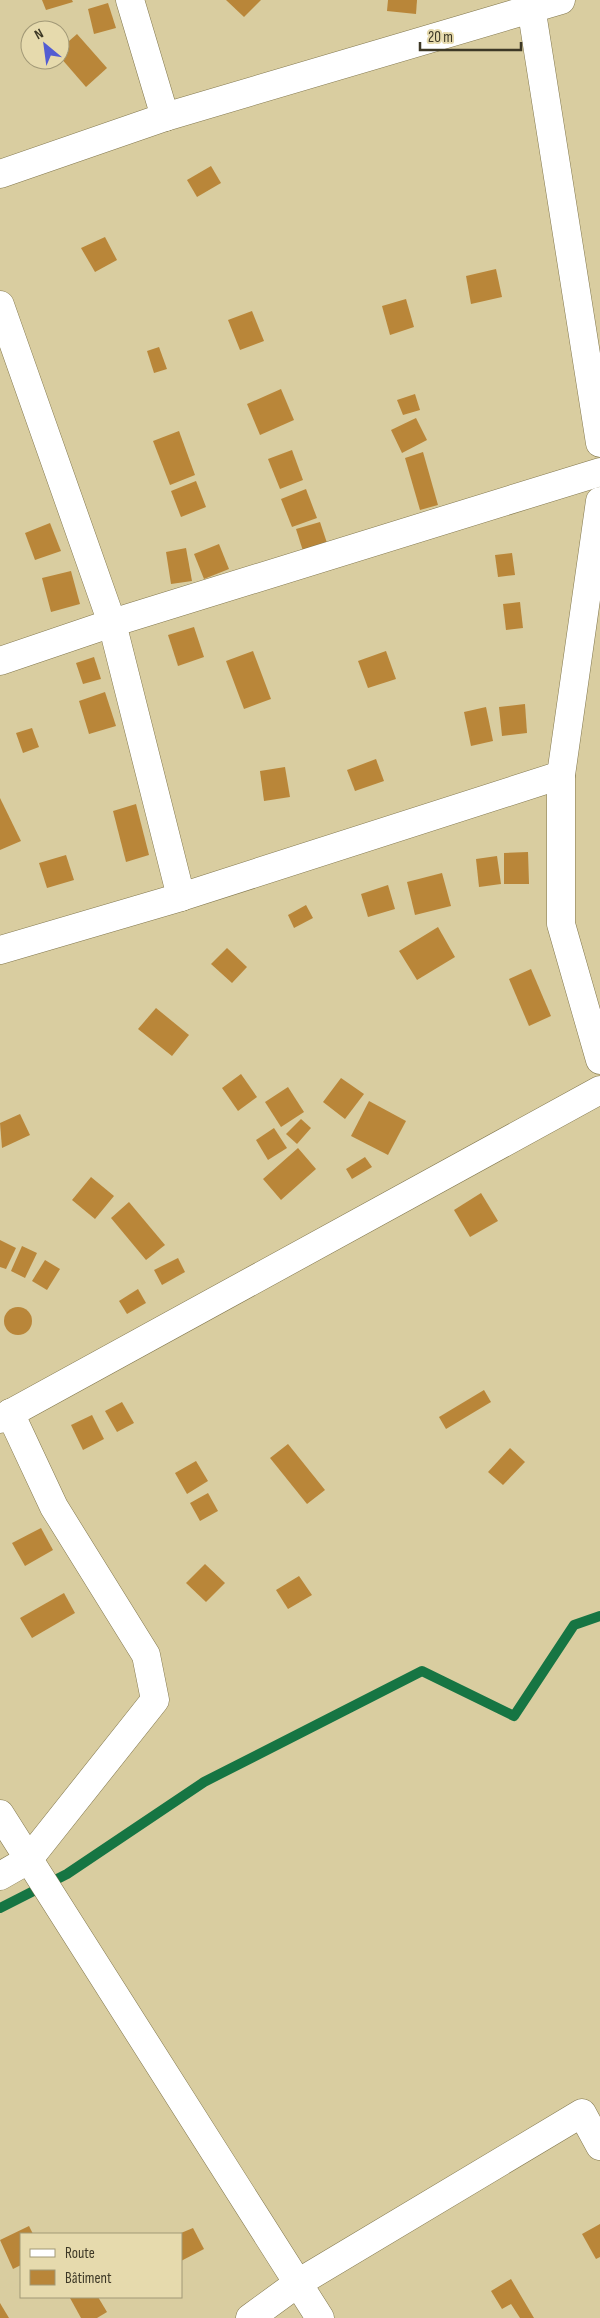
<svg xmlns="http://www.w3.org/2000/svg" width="600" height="2318" viewBox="0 0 600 2318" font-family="'Sofia Sans Condensed',sans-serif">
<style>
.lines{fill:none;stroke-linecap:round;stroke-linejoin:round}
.stream{stroke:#167543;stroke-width:10}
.building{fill:#b98639}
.street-casing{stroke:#82774d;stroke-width:29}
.street{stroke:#fff;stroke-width:28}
</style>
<rect width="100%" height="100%" fill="#d9cda0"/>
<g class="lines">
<!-- stream -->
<path class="stream" d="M 0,1908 L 67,1874 L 204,1782 L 422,1671 L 514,1716 L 574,1625 L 600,1616"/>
</g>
<!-- building -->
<g class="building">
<path d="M 42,0 L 72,0 L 73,2 L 46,10 Z"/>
<path d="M 226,0 L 261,0 L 244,17 Z"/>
<path d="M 388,0 L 417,0 L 416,14 L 387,11 Z"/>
<path d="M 108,3 L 116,28 L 94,34 L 88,9 Z"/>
<path d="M 77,34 L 107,68 L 86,87 L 60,57 L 60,49 Z"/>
<path d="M 211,166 L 221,183 L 197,197 L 187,180 Z"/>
<path d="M 105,237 L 117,260 L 95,272 L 81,248 Z"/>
<path d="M 496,269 L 502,297 L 471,304 L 466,276 Z"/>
<path d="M 406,299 L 414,327 L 390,335 L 382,306 Z"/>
<path d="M 252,311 L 264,341 L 240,350 L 228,320 Z"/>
<path d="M 159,347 L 167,369 L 154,373 L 147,351 Z"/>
<path d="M 281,389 L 294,420 L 260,435 L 247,404 Z"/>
<path d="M 415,394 L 420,410 L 403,415 L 397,400 Z"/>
<path d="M 416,418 L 427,440 L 402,453 L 391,430 Z"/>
<path d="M 179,431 L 195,475 L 170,485 L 153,441 Z"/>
<path d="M 292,450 L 303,480 L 280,489 L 268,459 Z"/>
<path d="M 423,452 L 438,505 L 420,510 L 405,458 Z"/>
<path d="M 196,481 L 206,507 L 181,517 L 171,491 Z"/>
<path d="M 306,489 L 317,518 L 292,527 L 281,499 Z"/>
<path d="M 320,522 L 327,543 L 303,551 L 296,529 Z"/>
<path d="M 50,523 L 61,551 L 35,560 L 25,533 Z"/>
<path d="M 219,544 L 229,569 L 204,579 L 194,554 Z"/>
<path d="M 186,548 L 192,581 L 171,584 L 166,552 Z"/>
<path d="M 512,553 L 515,575 L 498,577 L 495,555 Z"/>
<path d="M 71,571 L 80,604 L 51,612 L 42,578 Z"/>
<path d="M 520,602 L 523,628 L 506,630 L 503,604 Z"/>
<path d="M 194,627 L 204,657 L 178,666 L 168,635 Z"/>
<path d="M 253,651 L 271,699 L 244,709 L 226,661 Z"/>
<path d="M 386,651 L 396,679 L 368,688 L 358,661 Z"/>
<path d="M 94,657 L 101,679 L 83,684 L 76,663 Z"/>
<path d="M 105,692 L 116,726 L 89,734 L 79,701 Z"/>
<path d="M 525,704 L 527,733 L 502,736 L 499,707 Z"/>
<path d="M 486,707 L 493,741 L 471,746 L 464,712 Z"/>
<path d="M 32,728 L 39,747 L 23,753 L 16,733 Z"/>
<path d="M 376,759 L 384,781 L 355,791 L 347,770 Z"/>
<path d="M 285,767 L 290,797 L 264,801 L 260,771 Z"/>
<path d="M 0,798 L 21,841 L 0,850 Z"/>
<path d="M 136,804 L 149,855 L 126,862 L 113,811 Z"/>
<path d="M 528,852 L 529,884 L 504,884 L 504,853 Z"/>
<path d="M 66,855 L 74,880 L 47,888 L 39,863 Z"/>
<path d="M 497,856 L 501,884 L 479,887 L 476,859 Z"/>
<path d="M 442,873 L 451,906 L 415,915 L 407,882 Z"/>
<path d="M 388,885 L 395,909 L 368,917 L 361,894 Z"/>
<path d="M 306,905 L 313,918 L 294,928 L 288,915 Z"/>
<path d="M 438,927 L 455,957 L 417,980 L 399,951 Z"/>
<path d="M 227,948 L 247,967 L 232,983 L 211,964 Z"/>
<path d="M 531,969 L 551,1016 L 529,1026 L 509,979 Z"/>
<path d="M 156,1008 L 189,1035 L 172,1056 L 138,1029 Z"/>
<path d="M 241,1074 L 257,1097 L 238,1111 L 222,1088 Z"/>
<path d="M 341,1078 L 364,1094 L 345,1119 L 323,1102 Z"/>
<path d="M 288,1087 L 304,1112 L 281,1127 L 265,1102 Z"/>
<path d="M 369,1101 L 406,1121 L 388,1155 L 351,1136 Z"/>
<path d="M 20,1114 L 30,1135 L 2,1148 L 0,1123 Z"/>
<path d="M 301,1119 L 311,1128 L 297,1144 L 286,1134 Z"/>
<path d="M 274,1128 L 287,1148 L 268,1160 L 256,1140 Z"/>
<path d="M 298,1148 L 316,1169 L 281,1200 L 263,1179 Z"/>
<path d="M 365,1157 L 372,1167 L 352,1179 L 346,1169 Z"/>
<path d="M 91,1177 L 114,1196 L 95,1219 L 72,1200 Z"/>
<path d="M 481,1193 L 498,1221 L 470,1237 L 454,1210 Z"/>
<path d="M 129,1202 L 165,1245 L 146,1260 L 111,1218 Z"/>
<path d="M 0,1240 L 16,1248 L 6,1269 L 0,1267 Z"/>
<path d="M 22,1246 L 37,1253 L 25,1278 L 11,1271 Z"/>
<path d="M 178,1258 L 185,1272 L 162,1285 L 154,1270 Z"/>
<path d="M 45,1260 L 60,1269 L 47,1290 L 32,1281 Z"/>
<path d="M 138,1289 L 146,1303 L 127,1314 L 119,1301 Z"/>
<circle cx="18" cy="1321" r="14"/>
<path d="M 484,1390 L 491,1402 L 446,1429 L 439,1417 Z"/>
<path d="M 122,1402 L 134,1423 L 117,1432 L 105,1411 Z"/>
<path d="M 92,1415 L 104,1439 L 83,1450 L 71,1425 Z"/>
<path d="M 288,1444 L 325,1490 L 307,1504 L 270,1458 Z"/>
<path d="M 510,1448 L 525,1462 L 503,1485 L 488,1472 Z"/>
<path d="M 196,1461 L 208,1481 L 187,1494 L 175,1473 Z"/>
<path d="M 208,1493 L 218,1511 L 200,1521 L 190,1503 Z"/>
<path d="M 41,1528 L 53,1550 L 25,1566 L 12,1543 Z"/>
<path d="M 205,1564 L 225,1583 L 206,1602 L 186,1583 Z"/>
<path d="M 299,1576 L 312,1595 L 288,1609 L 276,1590 Z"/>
<path d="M 64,1593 L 75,1613 L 32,1638 L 20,1618 Z"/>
<path d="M 600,2224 L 600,2257 L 596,2259 L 582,2234 Z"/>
<path d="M 29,2226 L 33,2234 L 21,2234 L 21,2265 L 13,2269 L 0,2240 Z"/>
<path d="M 193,2228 L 204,2249 L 181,2261 L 181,2233 Z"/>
<path d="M 511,2279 L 534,2318 L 520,2318 L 511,2304 L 502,2309 L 491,2291 Z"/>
<path d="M 73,2297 L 98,2297 L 107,2312 L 97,2318 L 81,2318 L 70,2298 Z"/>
<path d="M 0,2303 L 9,2318 L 0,2318 Z"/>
</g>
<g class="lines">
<defs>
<g id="street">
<path d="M 130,0 L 165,117"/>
<path d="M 530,0 L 600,443"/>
<path d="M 0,174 L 165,117 L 561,0"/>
<path d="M 0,305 L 112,623 L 181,897"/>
<path d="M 600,501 L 561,775 L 561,924 L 600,1060"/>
<path d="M 0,661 L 112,623 L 600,472"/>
<path d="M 0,950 L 181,897 L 561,775"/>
<path d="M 0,1419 L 600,1090"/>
<path d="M 0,1814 L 320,2318"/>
<path d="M 0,1876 L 28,1860 L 155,1700 L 146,1655 L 54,1507 L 10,1413"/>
<path d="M 250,2318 L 298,2283 L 582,2113 L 600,2146"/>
</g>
</defs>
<!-- street casing -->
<use href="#street" class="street-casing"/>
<!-- street -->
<use href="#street" class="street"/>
</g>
<!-- legend -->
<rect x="20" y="2233" width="162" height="65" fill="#e6daad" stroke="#a29977"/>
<rect x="30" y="2249" width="25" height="8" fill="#ffffff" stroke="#a29977"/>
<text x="65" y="2258" font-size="15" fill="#3d3826">Route</text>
<rect x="30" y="2270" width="25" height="15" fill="#b98639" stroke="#a29977"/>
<text x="65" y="2283" font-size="15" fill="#3d3826">Bâtiment</text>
<!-- north arrow -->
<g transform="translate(45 45) rotate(331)"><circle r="24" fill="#e6daad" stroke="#a29977"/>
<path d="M0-4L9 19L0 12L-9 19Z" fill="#525cd2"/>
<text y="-8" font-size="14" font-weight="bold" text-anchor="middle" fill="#3d3826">N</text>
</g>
<!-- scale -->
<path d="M420 42v8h101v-8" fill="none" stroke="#3d3826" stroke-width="2.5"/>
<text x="428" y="42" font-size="15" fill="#3d3826" stroke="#e6daad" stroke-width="4" paint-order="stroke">20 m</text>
</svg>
